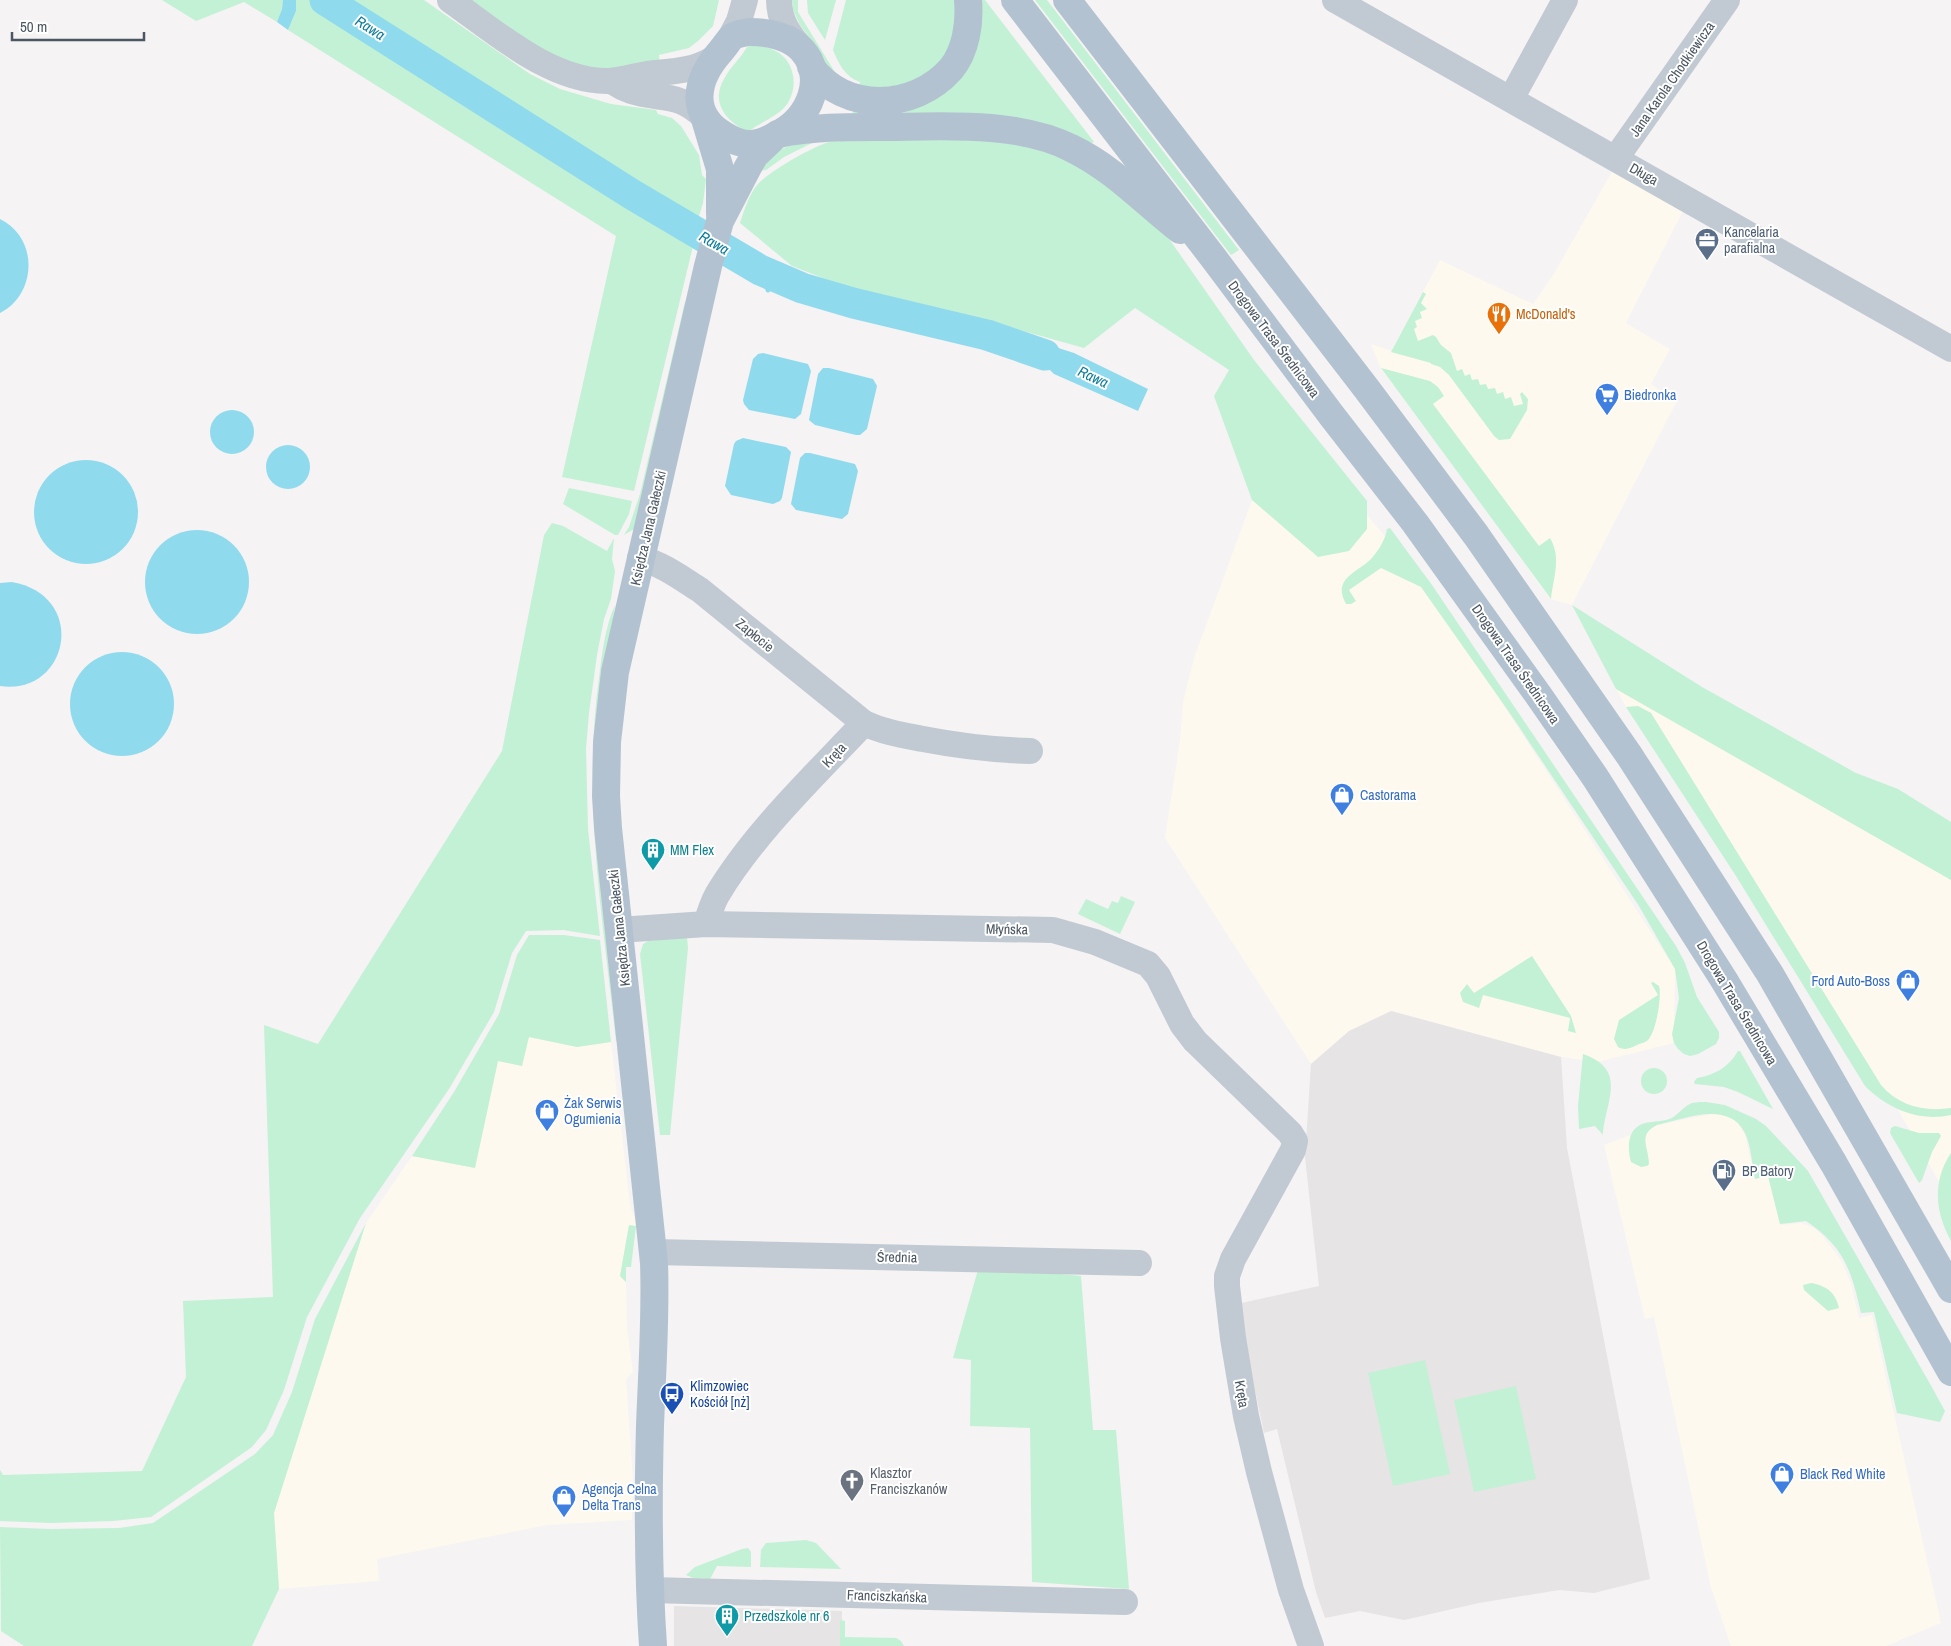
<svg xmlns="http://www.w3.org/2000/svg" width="1951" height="1646" viewBox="0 0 1951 1646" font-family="'Archivo Narrow',sans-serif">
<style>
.commercial{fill:#fdf9ef}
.education{fill:#e6e4e5}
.green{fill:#c3f1d5}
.water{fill:#90daee}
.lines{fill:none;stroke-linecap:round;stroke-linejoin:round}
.stream{stroke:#90daee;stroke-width:5}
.river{stroke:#90daee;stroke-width:31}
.minor{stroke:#c1cad2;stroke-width:26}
.major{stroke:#b3c2d1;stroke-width:28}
.labels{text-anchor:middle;stroke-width:4;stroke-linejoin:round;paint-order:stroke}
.street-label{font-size:14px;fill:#4a5661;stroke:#fff}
.service-label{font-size:14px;fill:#4e5e75;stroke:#fff;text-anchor:start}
.food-label{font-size:14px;fill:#c56008;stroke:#fff;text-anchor:start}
.shop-label{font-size:14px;fill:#366cbe;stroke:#fff;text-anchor:start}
.culture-label{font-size:14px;fill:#0d838f;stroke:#fff;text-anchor:start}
.transit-label{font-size:14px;fill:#164399;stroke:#fff;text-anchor:start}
.worship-label{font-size:14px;fill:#5b616d;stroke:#fff;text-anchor:start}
.water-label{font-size:15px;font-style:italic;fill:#0c7c9b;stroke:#fff}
</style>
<rect width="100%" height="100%" fill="#f5f3f3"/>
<!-- commercial -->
<g class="commercial">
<path d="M 1614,168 L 1685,207 L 1626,323 L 1670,349 L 1651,384 L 1677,401 L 1572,605 L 1550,599 L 1468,485 L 1381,369 L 1371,344 L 1391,351 L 1440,260 L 1533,304 L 1555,272 Z"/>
<path d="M 1252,500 L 1362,509 L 1424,583 L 1675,969 L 1674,1043 L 1597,1062 L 1561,1057 L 1392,1011 L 1349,1031 L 1311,1064 L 1165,838 L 1180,740 L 1183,702 L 1194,658 Z"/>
<path d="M 1616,689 L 1951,880 L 1951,1203 L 1889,1094 L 1881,1085 L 1651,713 L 1638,706 L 1626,707 Z"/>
<path d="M 528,1037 L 577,1047 L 611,1042 L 630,1204 L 636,1222 L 636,1226 L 629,1225 L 620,1276 L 626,1282 L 627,1329 L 633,1372 L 626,1379 L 633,1480 L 632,1520 L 547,1525 L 377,1559 L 379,1581 L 279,1589 L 274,1513 L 366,1223 L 412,1156 L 475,1168 L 498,1061 L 522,1066 Z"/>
<path d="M 1716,1113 L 1733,1119 L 1738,1123 L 1745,1135 L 1755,1178 L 1768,1176 L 1780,1225 L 1802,1223 L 1814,1228 L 1822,1235 L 1841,1260 L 1851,1283 L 1859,1318 L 1872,1315 L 1941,1623 L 1886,1646 L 1731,1646 L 1711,1588 L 1654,1317 L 1645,1319 L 1604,1145 L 1657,1125 Z"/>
</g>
<!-- education -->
<g class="education">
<path d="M 1391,1011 L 1561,1057 L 1567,1148 L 1650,1579 L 1594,1593 L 1559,1590 L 1479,1603 L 1404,1620 L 1360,1611 L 1325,1618 L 1316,1592 L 1277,1429 L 1264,1433 L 1237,1304 L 1319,1286 L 1305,1157 L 1311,1064 L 1349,1031 Z"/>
<path d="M 674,1606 L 842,1611 L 842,1646 L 674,1646 Z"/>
</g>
<!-- green -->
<g class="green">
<path d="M 162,0 L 283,0 C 283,8 280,15 277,22 L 244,2 L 196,21 Z"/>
<path d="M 296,0 L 314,0 L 479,107 L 694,242 L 634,491 L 562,477 L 616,236 L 288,30 L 296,11 Z"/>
<path d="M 333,0 L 424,0 L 530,74 L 560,89 L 611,104 L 656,110 L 658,114 L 672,118 L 681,126 L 699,155 L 702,175 L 706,179 L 703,203 L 697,223 L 667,208 L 496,106 Z"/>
<path d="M 466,0 L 719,0 L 713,26 L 698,41 L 689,48 L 659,55 L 660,66 L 595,69 L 555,58 Z"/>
<path d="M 792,0 L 798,0 L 798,12 L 801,17 L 841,82 L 825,63 L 816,46 L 800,25 L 793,10 Z"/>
<path d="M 807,0 L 836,0 L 825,40 L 808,13 Z"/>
<path d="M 846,0 L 962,0 L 963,5 L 945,59 L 912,84 L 858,90 L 860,82 C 845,77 839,64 833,50 Z"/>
<path d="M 982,0 L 985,0 L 1094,142 L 1092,143 L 1055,127 L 850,122 L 854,108 L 914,104 Z"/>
<path d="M 1035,0 L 1047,0 L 1239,250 L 1231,255 Z"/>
<path d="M 753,45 C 762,46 770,47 779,53 C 797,65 798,93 784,108 C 774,118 759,123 748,132 C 727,122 710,103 724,79 C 730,67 741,58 747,47 Z"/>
<path d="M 947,132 L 1071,154 L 1167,236 L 1254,360 L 1367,501 L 1367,529 L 1349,551 L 1318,557 L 1252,500 L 1214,396 L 1229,370 L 1135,308 L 1084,348 L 952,311 L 841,285 L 792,266 L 740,223 C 744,211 749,194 758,184 C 770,171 812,147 829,142 C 835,141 842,141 849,141 L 849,133 Z"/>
<path d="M 818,140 L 784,157 L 766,170 L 757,171 C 779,149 785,143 818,140 Z"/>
<path d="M 1423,292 L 1426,294 L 1421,303 L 1427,309 L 1420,312 L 1422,318 L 1415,321 L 1417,327 L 1414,329 L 1418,341 L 1433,335 L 1436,337 L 1441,345 L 1451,353 L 1457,371 L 1462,369 L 1465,376 L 1470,374 L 1472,380 L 1478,379 L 1480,385 L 1486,384 L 1488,389 L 1495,388 L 1497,394 L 1503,392 L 1505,399 L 1511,397 L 1514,406 L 1523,404 L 1520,394 L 1522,392 L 1528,399 L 1527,410 L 1510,439 L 1499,440 L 1494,436 L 1449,375 L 1440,367 L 1431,364 L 1431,363 L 1391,352 Z"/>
<path d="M 685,302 L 688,303 L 634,529 L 624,535 L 629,527 L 640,494 Z"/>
<path d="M 1381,368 L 1430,381 L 1438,387 L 1444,396 L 1433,404 L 1539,546 L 1550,538 C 1562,558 1553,578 1551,599 Z"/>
<path d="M 569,488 L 632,501 L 629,514 L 618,535 L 615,535 L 563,504 Z"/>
<path d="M 552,523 L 563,526 L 607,551 L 614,538 L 612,559 L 615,571 L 611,599 L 604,619 L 597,655 L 589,713 L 586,749 L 588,829 L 600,936 L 563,930 L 526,931 L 512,953 L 494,1012 L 449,1089 L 360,1218 L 307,1317 L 284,1390 L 266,1430 L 252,1447 L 151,1517 L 113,1521 L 50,1523 L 0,1521 L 0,1470 L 3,1475 L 142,1471 L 186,1377 L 183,1301 L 273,1297 L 264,1025 L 318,1044 L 502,751 L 544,535 Z"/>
<path d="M 1390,528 L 1432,585 L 1676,946 L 1685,963 L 1697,997 L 1719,1032 L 1719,1038 L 1716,1044 L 1698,1054 L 1690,1056 L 1684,1054 L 1678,1049 L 1674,1043 L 1672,1034 L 1679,998 L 1675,969 L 1639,906 L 1509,712 L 1421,587 L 1381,568 L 1349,590 L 1356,601 L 1351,604 L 1346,604 C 1332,579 1356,573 1370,560 C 1377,553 1386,539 1387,529 Z"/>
<path d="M 615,605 L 611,637 L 619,1038 L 616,1041 C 603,921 582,799 599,678 C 602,654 605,627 615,605 Z"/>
<path d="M 1572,605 L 1702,687 L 1856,773 L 1898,789 L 1951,822 L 1951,880 L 1616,689 Z"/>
<path d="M 1638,706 L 1651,713 L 1881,1085 C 1899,1106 1924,1112 1951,1108 L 1951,1115 C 1919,1122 1888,1109 1865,1086 L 1736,876 L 1626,707 Z"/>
<path d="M 1121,896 L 1135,902 L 1120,934 L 1078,914 L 1086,899 L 1108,909 L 1112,901 L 1118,903 Z"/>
<path d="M 529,935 L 564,935 L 600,940 L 611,1042 L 577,1047 L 529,1037 L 522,1066 L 498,1061 L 475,1168 L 412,1156 L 454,1092 L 499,1014 L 517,955 Z"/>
<path d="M 687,937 L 688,948 L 670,1135 L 660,1135 L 640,954 L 643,944 L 648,941 Z"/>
<path d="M 1532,956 L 1571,1016 L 1576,1033 L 1568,1031 L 1570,1018 L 1483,995 L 1479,1008 L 1463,1002 L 1460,993 L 1467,984 L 1474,993 Z"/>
<path d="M 1653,982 L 1659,986 C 1662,997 1656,1032 1648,1040 C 1645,1043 1641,1043 1637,1045 C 1630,1048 1626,1051 1618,1047 L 1614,1039 L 1619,1020 L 1658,995 L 1651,983 Z"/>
<path d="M 1738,1051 L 1740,1051 L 1773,1109 L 1738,1092 L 1724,1087 L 1695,1084 L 1694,1082 L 1697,1078 C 1715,1075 1729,1067 1738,1051 Z"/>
<path d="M 1583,1054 C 1629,1070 1605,1102 1603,1135 L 1595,1126 L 1579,1129 L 1578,1106 Z"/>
<circle cx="1654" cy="1081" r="13"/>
<path d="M 1706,1102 L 1725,1105 L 1756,1119 L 1766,1126 L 1808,1171 L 1929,1382 L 1945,1411 L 1940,1422 L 1897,1413 L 1874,1312 L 1861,1313 C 1851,1269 1844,1247 1806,1221 L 1780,1224 L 1768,1176 L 1755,1179 C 1752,1164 1751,1146 1745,1133 C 1728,1100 1685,1119 1657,1125 C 1637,1135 1649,1147 1649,1164 L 1647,1166 L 1641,1167 L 1631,1162 C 1627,1147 1627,1128 1645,1123 C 1654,1121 1663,1122 1672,1118 C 1679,1114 1683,1107 1690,1104 C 1694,1102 1701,1102 1706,1102 Z"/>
<path d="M 1895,1126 L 1919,1133 L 1939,1133 L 1941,1136 L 1932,1152 L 1922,1180 L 1919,1183 L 1890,1133 L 1891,1128 Z"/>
<path d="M 1951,1153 L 1951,1241 C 1935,1212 1932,1181 1951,1153 Z"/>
<path d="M 366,1223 L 274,1513 L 279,1589 L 252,1646 L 24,1646 L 1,1631 L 0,1527 L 50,1529 L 119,1528 L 153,1523 L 255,1454 L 273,1435 L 292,1392 L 315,1319 Z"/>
<path d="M 629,1225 L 636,1226 L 631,1267 L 626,1267 L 626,1282 L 620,1276 Z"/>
<path d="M 979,1266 L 1081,1276 L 1093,1430 L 1116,1430 L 1129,1589 L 1032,1582 L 1030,1428 L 970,1426 L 971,1360 L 953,1358 Z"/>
<path d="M 1811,1283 C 1827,1286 1835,1292 1839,1308 L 1828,1311 L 1804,1290 L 1803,1285 Z"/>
<path d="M 1425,1360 L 1450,1474 L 1393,1486 L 1368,1373 Z"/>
<path d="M 1516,1386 L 1536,1479 L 1474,1492 L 1454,1400 Z"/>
<path d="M 806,1540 L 816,1543 L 841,1569 L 760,1567 L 761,1550 L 766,1543 Z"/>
<path d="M 748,1548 L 751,1552 L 751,1567 L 717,1566 L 710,1579 L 693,1578 L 686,1575 L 695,1567 L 742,1549 Z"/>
<path d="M 840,1620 L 845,1621 L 845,1637 L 896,1638 L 901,1641 L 904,1646 L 840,1646 Z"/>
</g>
<!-- water -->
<g class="water">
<path d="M 283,0 L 296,0 L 296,11 L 288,30 L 277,22 L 282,9 Z"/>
<path d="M 0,219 C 39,238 37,294 0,313 Z"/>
<path d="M 1006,338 L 1049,345 L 1074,353 L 1148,389 L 1138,411 L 1054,374 C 1039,359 1022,350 1003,343 Z"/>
<path d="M 763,353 L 808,364 L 811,371 L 801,414 L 795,419 L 749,410 L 744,404 L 743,400 L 753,359 L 758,354 Z"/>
<path d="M 823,368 L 829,368 L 873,379 L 877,386 L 867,429 L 860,435 L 856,435 L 815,425 L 809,420 L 818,374 Z"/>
<circle cx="232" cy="432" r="22"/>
<path d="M 743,438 L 786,447 L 791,452 L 782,498 L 780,501 L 773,504 L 731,495 L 725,486 L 734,444 L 736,441 Z"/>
<circle cx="288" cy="467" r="22"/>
<path d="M 805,453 L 810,453 L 855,464 L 858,471 L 848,514 L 842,519 L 796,510 L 791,504 L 800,458 Z"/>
<circle cx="86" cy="512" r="52"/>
<circle cx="197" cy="582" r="52"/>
<path d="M 12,582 C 89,596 69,696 0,686 L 0,583 Z"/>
<circle cx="122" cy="704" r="52"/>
</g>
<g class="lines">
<!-- stream -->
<path class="stream" d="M 760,270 L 767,280 L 768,290"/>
<!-- river -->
<path class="river" d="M 325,0 L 633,195 L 760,270 L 802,288 L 853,303 L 987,335 L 1045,355"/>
<!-- minor -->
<g class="minor">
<path d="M 450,0 C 494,31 552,83 610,81 C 622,80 635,76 647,74 C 672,71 690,72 713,59"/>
<path d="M 779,0 C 779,20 789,35 802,49"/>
<path d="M 1335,0 L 1951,349"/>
<path d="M 731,36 L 739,21 L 745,0"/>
<path d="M 613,82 C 619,86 625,89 631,91 C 662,101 677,91 704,117"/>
<path d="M 1511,99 L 1565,0"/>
<path d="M 1616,158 L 1727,0"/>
<path d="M 640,558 C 662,564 681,578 700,590 L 864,723"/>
<path d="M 706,924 C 709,914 712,904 717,895 C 754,833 814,776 864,723 C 883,732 902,735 923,739 C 959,746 994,750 1030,751"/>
<path d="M 619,930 L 706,924 L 1053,930 L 1095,942 L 1148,964 L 1158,976 L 1182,1024 L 1195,1041 L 1290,1133 L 1295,1141 L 1293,1150 L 1233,1259 L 1227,1276 L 1227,1286 L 1233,1338 L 1246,1416 L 1259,1472 L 1291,1590 L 1311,1646"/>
<path d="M 654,1252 L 1139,1263"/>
<path d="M 650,1590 L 1125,1602"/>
</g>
<!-- major -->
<g class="major">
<path d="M 1015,0 L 1212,256 L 1332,416 L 1415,523 L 1539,696 L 1595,777 L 1724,980 L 1834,1164 L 1951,1372"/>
<path d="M 1067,0 L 1366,388 L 1476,535 L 1629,755 L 1770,974 L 1951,1289"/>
<path d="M 750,32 C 767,32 790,36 802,50 C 827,77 809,119 780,133 C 771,138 764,143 752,144 C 742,145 732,140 724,135 C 688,114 696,79 720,52 C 733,37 728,35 750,32 Z"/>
<path d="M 811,67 C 844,113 914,111 951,69 C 966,51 970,23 968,0"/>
<path d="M 705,119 L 720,169 L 720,214"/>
<path d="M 778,134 C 816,126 854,127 892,127 C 948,126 1020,122 1071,148 C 1113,168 1144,202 1180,230"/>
<path d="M 653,1646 C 648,1573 648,1499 650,1426 C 652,1371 656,1317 654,1263 L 608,828 L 606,796 L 607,742 L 615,672 L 708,266 L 720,221 L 748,167 L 755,155 L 772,139"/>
</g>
</g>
<!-- icons -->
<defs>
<symbol id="office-pin" viewBox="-11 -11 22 30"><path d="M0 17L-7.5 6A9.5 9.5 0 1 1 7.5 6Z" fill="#5c6f8a" stroke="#fff"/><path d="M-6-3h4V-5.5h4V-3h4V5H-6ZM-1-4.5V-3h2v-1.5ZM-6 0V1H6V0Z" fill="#fff"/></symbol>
<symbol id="restaurant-pin" viewBox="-11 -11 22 30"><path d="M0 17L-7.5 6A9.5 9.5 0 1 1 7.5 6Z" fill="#e8710a" stroke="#fff"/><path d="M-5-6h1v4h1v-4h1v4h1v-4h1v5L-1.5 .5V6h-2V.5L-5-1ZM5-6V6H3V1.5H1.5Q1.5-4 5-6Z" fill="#fff"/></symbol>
<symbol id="supermarket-pin" viewBox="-11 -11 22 30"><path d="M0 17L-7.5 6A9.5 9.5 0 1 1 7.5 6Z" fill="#3f7fe0" stroke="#fff"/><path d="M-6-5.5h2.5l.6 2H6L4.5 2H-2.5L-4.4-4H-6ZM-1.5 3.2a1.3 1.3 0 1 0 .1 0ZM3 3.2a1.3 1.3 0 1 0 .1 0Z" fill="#fff"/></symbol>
<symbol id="shop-pin" viewBox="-11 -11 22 30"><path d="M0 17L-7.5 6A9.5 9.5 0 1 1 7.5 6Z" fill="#3f7fe0" stroke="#fff"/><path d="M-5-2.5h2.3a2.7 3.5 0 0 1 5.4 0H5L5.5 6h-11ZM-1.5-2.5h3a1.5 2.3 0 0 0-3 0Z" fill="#fff"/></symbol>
<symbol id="building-pin" viewBox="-11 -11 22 30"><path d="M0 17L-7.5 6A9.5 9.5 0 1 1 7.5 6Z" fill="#0f9aa8" stroke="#fff"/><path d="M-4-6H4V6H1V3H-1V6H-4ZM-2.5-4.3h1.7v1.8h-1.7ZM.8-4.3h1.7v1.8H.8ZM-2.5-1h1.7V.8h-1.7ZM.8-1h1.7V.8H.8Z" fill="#fff"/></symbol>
<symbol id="fuel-pin" viewBox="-11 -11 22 30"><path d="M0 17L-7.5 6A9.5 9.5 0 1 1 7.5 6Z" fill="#5c6f8a" stroke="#fff"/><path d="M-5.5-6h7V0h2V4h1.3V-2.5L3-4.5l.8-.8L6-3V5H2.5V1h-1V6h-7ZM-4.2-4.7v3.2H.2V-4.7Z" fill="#fff"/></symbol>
<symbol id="bus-pin" viewBox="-11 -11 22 30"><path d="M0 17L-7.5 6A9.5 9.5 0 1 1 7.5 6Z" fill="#1a4fb4" stroke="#fff"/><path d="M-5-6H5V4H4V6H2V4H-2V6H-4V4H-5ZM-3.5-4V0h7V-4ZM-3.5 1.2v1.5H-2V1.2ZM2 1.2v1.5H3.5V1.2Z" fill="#fff"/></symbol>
<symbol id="church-pin" viewBox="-11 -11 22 30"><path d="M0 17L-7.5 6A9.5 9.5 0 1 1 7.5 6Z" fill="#6b7280" stroke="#fff"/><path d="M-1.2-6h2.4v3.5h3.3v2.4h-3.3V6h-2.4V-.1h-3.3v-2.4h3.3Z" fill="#fff"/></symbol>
</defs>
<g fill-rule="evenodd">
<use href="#office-pin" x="1693" y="226" width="28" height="38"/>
<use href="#restaurant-pin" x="1485" y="300" width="28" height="38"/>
<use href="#supermarket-pin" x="1593" y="381" width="28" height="38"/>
<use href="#shop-pin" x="1328" y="781" width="28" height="38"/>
<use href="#building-pin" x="639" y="836" width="28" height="38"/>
<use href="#shop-pin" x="1894" y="967" width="28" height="38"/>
<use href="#shop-pin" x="533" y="1097" width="28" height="38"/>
<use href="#fuel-pin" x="1710" y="1157" width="28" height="38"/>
<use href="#bus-pin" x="658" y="1380" width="28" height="38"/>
<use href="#shop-pin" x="1768" y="1460" width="28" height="38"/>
<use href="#church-pin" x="838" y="1467" width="28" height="38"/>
<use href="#shop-pin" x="550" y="1483" width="28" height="38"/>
<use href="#building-pin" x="713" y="1602" width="28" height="38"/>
</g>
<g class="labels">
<!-- street labels -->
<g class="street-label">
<text transform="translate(1672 79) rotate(-55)" y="5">Jana Karola Chodkiewicza</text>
<text transform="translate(1644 174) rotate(29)" y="5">Długa</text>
<text transform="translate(1274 339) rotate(53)" y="5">Drogowa Trasa Średnicowa</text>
<text transform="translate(648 528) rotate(-77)" y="5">Księdza Jana Gałeczki</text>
<text transform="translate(755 635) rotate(39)" y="5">Zapłocie</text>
<text transform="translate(1516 664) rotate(55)" y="5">Drogowa Trasa Średnicowa</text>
<text transform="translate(834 755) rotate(-47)" y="5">Kręta</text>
<text transform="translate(619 928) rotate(-96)" y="5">Księdza Jana Gałeczki</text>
<text transform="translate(1007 929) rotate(1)" y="5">Młyńska</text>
<text transform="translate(1737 1003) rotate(59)" y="5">Drogowa Trasa Średnicowa</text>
<text transform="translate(897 1257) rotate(1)" y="5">Średnia</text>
<text transform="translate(1242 1394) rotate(80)" y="5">Kręta</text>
<text transform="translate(887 1596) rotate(2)" y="5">Franciszkańska</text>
</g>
<!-- service labels -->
<g class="service-label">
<text x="1724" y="237">Kancelaria<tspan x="1724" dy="16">parafialna</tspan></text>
<text x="1742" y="1176">BP Batory</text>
</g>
<!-- food labels -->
<g class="food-label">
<text x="1516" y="319">McDonald's</text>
</g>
<!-- shop labels -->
<g class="shop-label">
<text x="1624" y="400">Biedronka</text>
<text x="1360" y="800">Castorama</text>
<text x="1890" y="986" text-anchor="end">Ford Auto-Boss</text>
<text x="564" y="1108">Żak Serwis<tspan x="564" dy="16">Ogumienia</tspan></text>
<text x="1800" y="1479">Black Red White</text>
<text x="582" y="1494">Agencja Celna<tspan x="582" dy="16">Delta Trans</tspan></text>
</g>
<!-- culture labels -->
<g class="culture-label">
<text x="670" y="855">MM Flex</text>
<text x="744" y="1621">Przedszkole nr 6</text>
</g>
<!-- transit labels -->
<g class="transit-label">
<text x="690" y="1391">Klimzowiec<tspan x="690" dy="16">Kościół [nż]</tspan></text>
</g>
<!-- worship labels -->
<g class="worship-label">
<text x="870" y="1478">Klasztor<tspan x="870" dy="16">Franciszkanów</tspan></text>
</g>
<!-- water labels -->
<g class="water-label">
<text transform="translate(370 28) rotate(32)" y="5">Rawa</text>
<text transform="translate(714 243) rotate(30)" y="5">Rawa</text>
<text transform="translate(1093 377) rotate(25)" y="5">Rawa</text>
</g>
</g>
<!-- scale -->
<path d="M12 32v8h132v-8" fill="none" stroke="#4a5661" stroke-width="2.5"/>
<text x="20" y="32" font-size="15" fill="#4a5661" stroke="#ffffff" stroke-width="4" paint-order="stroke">50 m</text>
</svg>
